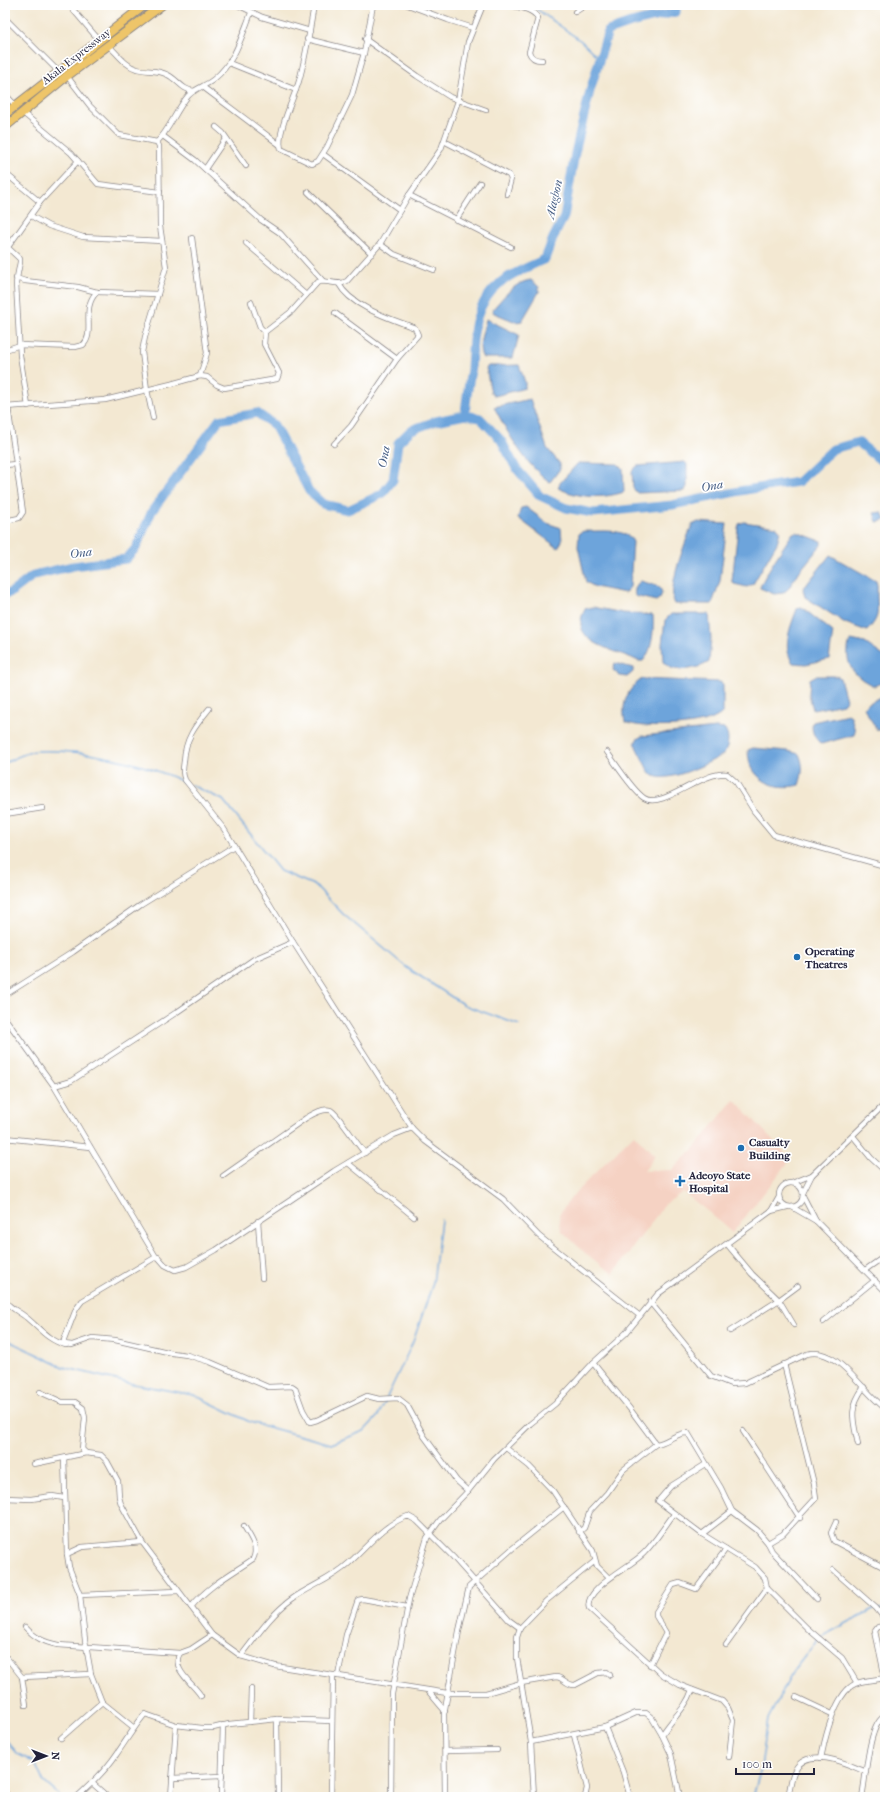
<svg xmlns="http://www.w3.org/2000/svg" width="890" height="1802" viewBox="0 0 890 1802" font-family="'IM FELL French Canon',serif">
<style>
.built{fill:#f5d2c3}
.water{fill:#6da4db;stroke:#48638b}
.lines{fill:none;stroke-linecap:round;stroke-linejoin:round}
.stream{stroke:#6da4db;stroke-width:1.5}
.river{stroke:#6da4db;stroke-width:9}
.minor-casing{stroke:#8a8586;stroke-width:6}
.primary-casing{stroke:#8a8586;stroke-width:10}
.minor{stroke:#fff;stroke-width:4.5}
.primary{stroke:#eec569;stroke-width:8}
.poi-dot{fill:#1f6fb2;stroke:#fff;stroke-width:1.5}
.labels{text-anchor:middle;stroke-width:3.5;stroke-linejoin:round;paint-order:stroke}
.street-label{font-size:11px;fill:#22223b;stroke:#fff}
.poi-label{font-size:11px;font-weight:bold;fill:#22223b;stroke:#fff;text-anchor:start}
.water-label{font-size:12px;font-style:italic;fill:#445c83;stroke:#fff}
</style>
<rect width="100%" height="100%" fill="#fff"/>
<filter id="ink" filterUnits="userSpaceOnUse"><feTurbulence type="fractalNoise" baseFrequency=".025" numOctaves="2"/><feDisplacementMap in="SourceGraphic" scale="8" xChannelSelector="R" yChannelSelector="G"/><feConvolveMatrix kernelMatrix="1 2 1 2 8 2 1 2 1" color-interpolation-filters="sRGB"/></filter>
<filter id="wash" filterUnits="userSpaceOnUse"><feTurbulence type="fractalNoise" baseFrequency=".012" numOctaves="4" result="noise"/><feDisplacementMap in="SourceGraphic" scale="16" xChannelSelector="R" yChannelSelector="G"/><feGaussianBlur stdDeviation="0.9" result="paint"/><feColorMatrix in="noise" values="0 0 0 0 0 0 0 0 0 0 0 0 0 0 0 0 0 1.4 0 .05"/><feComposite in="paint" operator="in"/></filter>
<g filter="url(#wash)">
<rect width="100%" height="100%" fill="#f3e8d2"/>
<!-- built -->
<path class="built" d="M 734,1099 L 791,1159 L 732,1233 L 711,1214 L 683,1192 L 665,1204 L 613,1274 L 585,1253 L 561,1230 L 559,1214 L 575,1193 L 634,1134 L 655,1156 L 644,1171 L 672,1170 L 698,1144 Z"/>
<!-- water -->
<g class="water">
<path d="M 531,280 L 539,287 L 539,292 L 522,321 L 516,322 L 494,313 L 492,310 C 503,298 514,282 531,280 Z"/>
<path d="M 486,319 L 519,335 L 513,358 L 483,358 C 476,348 484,329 486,319 Z"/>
<path d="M 519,365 L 525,382 L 525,388 L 495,396 L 491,393 L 486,368 L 488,366 Z"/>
<path d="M 530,399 L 547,448 L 560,464 L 560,469 L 550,482 C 525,465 508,433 494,407 Z"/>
<path d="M 685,462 L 687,464 L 687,487 L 684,491 L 637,493 L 633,488 L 632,471 L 637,466 Z"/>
<path d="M 578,463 L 618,464 L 623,469 L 624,492 C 603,499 578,498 558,488 L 560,483 Z"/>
<path d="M 526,507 L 547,523 L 561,528 L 562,541 L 558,548 L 518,518 L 521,508 Z"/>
<path d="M 882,512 L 885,520 L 877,522 L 874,513 Z"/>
<path d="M 698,522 L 727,524 L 720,581 L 712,604 L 675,604 C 666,589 686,541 692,525 Z"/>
<path d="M 744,522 L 777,527 L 780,531 L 777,543 L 753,584 L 747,587 L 734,584 L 732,581 L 738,528 L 739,524 Z"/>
<path d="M 584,531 C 598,532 627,527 633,542 L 630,587 L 625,593 L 595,587 L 586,582 L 578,547 L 579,533 Z"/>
<path d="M 796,532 L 821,541 L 821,545 L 795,577 L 789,588 L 783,593 L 774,594 L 760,588 C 760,582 787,541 793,533 Z"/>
<path d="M 830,555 L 876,581 C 878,587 877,588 877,594 C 877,612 881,616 867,631 L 845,623 L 805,597 L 803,589 Z"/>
<path d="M 641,581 L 660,587 L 662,593 L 660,598 L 656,601 L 635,596 C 634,590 635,585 641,581 Z"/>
<path d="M 593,607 L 623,613 L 653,615 C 654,629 653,650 643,661 L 638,661 C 619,650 566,644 585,609 Z"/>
<path d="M 800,607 L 804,609 L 833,632 L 829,659 L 806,664 L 793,663 C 781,646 791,626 797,609 Z"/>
<path d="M 671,614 L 709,614 L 711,639 L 709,662 C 701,668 680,672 671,668 C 668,667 665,663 663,662 L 662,644 L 665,620 Z"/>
<path d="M 851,640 L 865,643 L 885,657 L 885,682 L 874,686 C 854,677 844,665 849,643 Z"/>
<path d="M 615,663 L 633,668 L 633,672 L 627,677 L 620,676 L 613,670 Z"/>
<path d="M 815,676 L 837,676 L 840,678 L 846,700 L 843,704 L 813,710 L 809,694 L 810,679 Z"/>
<path d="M 642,679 L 720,682 L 723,684 L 723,712 C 711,728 642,730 625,722 C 621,704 627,689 642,679 Z"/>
<path d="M 885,695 L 885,730 L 877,730 L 864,708 L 867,704 Z"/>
<path d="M 848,714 L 851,716 L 855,731 L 854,735 L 821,744 C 815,739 810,730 813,722 Z"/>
<path d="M 716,728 L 725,729 C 730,738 728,746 724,754 C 709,763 670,783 654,776 C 648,773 645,764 642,758 C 639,752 633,745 637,739 L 642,736 Z"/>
<path d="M 753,748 L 788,751 L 799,754 C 804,765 803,773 799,785 C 773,792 748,778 748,750 Z"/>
</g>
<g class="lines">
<!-- stream -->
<g class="stream">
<path d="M 531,5 L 581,41 L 600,59"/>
<path d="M 5,763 C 14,759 27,751 37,751 C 83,749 142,762 184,782"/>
<path d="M 191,785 L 223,800 L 280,871 L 316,886 L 343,914 L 406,967 L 464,1005 L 519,1025"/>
<path d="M 5,1339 L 63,1367 L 128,1383 L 194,1395 L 250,1422 L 331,1444 L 364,1431 L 378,1416 L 386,1400"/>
<path d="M 387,1397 L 413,1342 L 433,1283 L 441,1220"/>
<path d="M 879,1608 L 885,1609"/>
<path d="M 5,1739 L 18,1754 L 35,1763 L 43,1781 L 61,1797"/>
<path d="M 753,1797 L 761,1768 L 768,1719 L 794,1670 L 819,1638 L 875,1608"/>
</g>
<!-- river -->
<g class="river">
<path d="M 465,415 C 466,399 469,384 471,369 C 473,335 472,306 501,282 C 513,272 531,266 545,259 L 553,238 L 564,217 L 575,153 L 590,91 L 608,31 L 631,23 L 676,12 L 676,5"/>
<path d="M 5,595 L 13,591 L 34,575 L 73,566 L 126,559 L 136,548 L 152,511 L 219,420 L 257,413 L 274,425 L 309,491 L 323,504 L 348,510 L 382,494 L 393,480 L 398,443 L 411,430 L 436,421 L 465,415 L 480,418 L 501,440 L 516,468 L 540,496 L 566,508 L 593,513 L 672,505 L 745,490 L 798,482 L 833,449 L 858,442 L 880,460 L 885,462"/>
</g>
</g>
</g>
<g filter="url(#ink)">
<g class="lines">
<defs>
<g id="minor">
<path d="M 69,5 L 99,40"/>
<path d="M 238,5 L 262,17 L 310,31"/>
<path d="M 314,5 C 310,30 306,56 299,81 C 294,98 276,133 281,149 L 312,164 L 318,161 L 327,147 L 352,95 L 364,53 L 373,5"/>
<path d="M 408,5 L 448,20 L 473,28"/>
<path d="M 509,5 C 519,7 533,9 538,18 L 529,52 C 531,58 535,60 542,60"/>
<path d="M 575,12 L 586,5"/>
<path d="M 5,18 L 59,72"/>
<path d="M 307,39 L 364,53"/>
<path d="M 365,39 L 417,76 L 450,97 L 486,110"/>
<path d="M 108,45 C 117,53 125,66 137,69 C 147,72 158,69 168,75 C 178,80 182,90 194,91"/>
<path d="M 229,63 L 296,90"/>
<path d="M 67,76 L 90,106 L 119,135 L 157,142"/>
<path d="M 203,87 L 280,145"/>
<path d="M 5,94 L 16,106"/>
<path d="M 23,113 L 71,153 L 98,184 L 160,192"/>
<path d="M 216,127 L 223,133 L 246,166"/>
<path d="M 163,136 L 195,160 L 261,220 L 280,233 L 323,281"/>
<path d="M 444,141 L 509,175 L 511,179 L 507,194"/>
<path d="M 323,154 L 400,210"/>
<path d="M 205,169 L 226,138"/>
<path d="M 5,173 L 40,202"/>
<path d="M 308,192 L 372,254"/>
<path d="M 409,195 L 511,247"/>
<path d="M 31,216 L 49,226 L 83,237 L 162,241"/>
<path d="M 456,220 L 480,183"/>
<path d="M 192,238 L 207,353 L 200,376"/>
<path d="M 246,243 L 306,295"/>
<path d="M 380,244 L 394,254 L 434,270"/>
<path d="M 5,245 L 20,259 L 20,262 L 16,283 L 20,355 L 28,406"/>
<path d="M 8,247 L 40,202 L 78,161"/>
<path d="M 16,278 L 25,281 L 78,287 L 97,292 L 158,294"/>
<path d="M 251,302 L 260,327 L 265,332"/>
<path d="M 335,313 L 397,359"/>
<path d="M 5,350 L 20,345 L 75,347 L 83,345 C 96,333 80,308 97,292"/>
<path d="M 5,407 L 105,400 L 171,384 L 200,376 L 207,377 L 217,385 L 224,388 L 277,379 L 279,373 L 264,344 L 265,332 L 292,311 L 318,282 C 328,279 337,287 347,281 L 380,244 L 409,195 L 441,149 L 458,101 L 468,42 L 483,5"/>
<path d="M 153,418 L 147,390 L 142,352 L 145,337 L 166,267 L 160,226 L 159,146 L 157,142 C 170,129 176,110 188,96 C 195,88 206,86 214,79 C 235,62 241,38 251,13"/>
<path d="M 334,444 L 351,426 L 397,359 L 418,335 L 415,328 C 392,319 351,307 339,284"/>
<path d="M 5,465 L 16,464"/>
<path d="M 5,521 L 19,518 L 23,512 L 8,407"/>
<path d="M 209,709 C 195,726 185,739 184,761 C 183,768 182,773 185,780 L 224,829 L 293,942 L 412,1128 L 425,1141 L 503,1199 L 539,1236 L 640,1316"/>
<path d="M 607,752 C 616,764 632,790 644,798 C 662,810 703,770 727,774 L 736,782 L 754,811 L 774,835 L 885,866"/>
<path d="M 5,814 L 43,808"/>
<path d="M 5,995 L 73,952 L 141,904 L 234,846"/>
<path d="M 5,1018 L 54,1086 L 156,1257 L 158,1257 L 165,1265 L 175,1270 L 186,1267 L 216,1250 L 334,1171 L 394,1135 L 412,1128"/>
<path d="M 54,1086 L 71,1081 L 177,1012 L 254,959 L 293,942"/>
<path d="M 853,1136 L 871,1158 L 885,1171"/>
<path d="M 5,1138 L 90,1147"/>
<path d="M 348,1163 L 414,1217"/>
<path d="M 223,1176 L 306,1118 C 313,1114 322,1108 330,1110 C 336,1111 358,1146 365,1153"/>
<circle cx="791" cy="1195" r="12"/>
<path d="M 792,1183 L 812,1175"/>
<path d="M 803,1193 L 812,1175 L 885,1104"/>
<path d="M 803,1196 L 816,1221 L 885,1291"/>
<path d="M 792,1207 L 816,1221"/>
<path d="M 771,1211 L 779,1197"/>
<path d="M 258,1221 L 262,1278"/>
<path d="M 727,1244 L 752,1274 L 779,1300 L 794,1325"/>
<path d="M 156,1257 L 82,1301 L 76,1309 L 64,1340 L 64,1344 L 72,1345 L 92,1338 L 115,1340 L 172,1353 L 187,1355 L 210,1362 L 268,1387 L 292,1386 L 295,1388 L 303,1410 L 310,1422 L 317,1420 L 367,1396 L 379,1399 L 398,1398 L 407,1405 L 424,1436 L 457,1481 L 468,1491"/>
<path d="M 865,1270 L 885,1256"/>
<path d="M 5,1301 C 11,1309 20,1312 27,1318 C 40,1329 49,1341 66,1345"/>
<path d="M 650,1302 L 711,1376 L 731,1384 L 745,1383 L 807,1354 C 837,1345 863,1393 885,1408"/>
<path d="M 823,1322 L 875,1280"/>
<path d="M 730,1331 L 779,1300 L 798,1286"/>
<path d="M 593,1363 L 630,1409 L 656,1444"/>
<path d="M 40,1392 L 62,1402 L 75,1402 L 83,1408 L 85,1418 L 82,1449 L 86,1453"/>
<path d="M 743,1431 L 800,1518"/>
<path d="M 858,1444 C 853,1420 848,1409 864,1387"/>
<path d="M 506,1448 L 529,1466 L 553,1491 L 593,1551 L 597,1566 L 609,1578"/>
<path d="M 64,1458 L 67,1554 L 69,1567 L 80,1595 L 85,1640 L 91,1674 L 102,1702 L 133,1727"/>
<path d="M 34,1464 L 86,1453 L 101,1455 L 107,1461 L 118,1481 L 119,1497 L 121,1504 L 142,1542 L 212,1635 L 241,1656 L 275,1666 L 447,1693 L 486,1693 L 521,1683 L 556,1677 C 563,1677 567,1686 575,1685 L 598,1673 L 607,1672 L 610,1675"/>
<path d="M 706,1464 L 671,1486 L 658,1501 L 702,1534 L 755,1567 L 765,1578 L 767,1588 L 726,1645"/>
<path d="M 5,1498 L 31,1499 L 52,1496 L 64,1498"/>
<path d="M 674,1514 C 664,1527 655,1542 644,1553 C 632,1566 583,1589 589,1608 L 660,1673 L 680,1685 L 722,1701 L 728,1708 L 733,1720 L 729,1757"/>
<path d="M 836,1522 L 831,1533 L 834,1541 L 885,1568"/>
<path d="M 579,1532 L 584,1528 L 590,1511 L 607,1493 L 623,1470 L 656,1444 C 667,1443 677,1432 688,1433 L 721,1488 L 732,1511 L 757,1530 L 768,1543 L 772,1551 L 817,1599"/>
<path d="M 702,1534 L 732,1511"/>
<path d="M 768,1543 L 783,1534 L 816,1498 L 814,1484 L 784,1364"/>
<path d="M 67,1554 L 82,1547 L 142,1542"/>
<path d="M 833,1570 L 876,1608 L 885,1619"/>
<path d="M 767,1588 L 807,1628 L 842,1658 L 857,1683"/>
<path d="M 80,1595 L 178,1591"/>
<path d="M 191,1607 C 208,1586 231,1574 253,1559 C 259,1547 250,1537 244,1526"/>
<path d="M 25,1627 C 35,1638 44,1642 58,1645 L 180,1653 L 191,1649 L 212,1635"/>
<path d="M 180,1653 C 170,1669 194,1684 201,1696"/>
<path d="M 241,1656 C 256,1637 271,1614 292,1599 C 310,1586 332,1579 349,1563 C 367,1547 384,1524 408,1516 L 417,1521 L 453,1557 L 509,1620 L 520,1628"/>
<path d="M 6,1657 L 22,1677 L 26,1705"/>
<path d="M 650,1665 L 666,1633 L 656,1616 L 656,1612 L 673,1585 L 680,1583 L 696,1589 L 726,1549"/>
<path d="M 338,1676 L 346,1635 L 358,1600 L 363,1599 L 407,1607"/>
<path d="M 22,1677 L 91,1674"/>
<path d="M 885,1678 L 875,1631 L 878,1627 L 885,1626"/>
<path d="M 429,1692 L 445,1711"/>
<path d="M 796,1697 L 832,1714"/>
<path d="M 277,1719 L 278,1797"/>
<path d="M 250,1722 L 251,1689"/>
<path d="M 605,1727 L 623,1772 L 630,1797"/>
<path d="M 574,1735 L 587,1788 L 585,1797"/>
<path d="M 662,1735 C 671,1719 686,1709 692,1690"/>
<path d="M 61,1738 L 102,1702"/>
<path d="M 531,1742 L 605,1727 L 636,1713 L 646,1713 L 652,1718 L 662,1735 L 671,1754 L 680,1797"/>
<path d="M 445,1751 L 497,1750"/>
<path d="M 821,1758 C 825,1738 835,1691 857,1683 C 866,1680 876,1680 885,1678"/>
<path d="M 172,1778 L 222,1776"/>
<path d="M 92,1783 L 108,1797"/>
<path d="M 5,1792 L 9,1797"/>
<path d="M 77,1797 C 91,1784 105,1771 116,1755 C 126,1741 134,1727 145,1714 L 176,1725 L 202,1728 L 213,1728 L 229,1724 L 277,1719 L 332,1721"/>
<path d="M 171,1797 L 176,1725"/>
<path d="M 221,1797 L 223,1725"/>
<path d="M 331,1797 L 333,1676"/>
<path d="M 391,1797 L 392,1694 L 409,1599 L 427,1538 L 440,1520 L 468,1491 L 494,1459 L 530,1424 L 555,1404 L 593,1363 L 626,1333 L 658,1294 L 771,1211 L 787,1207"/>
<path d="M 445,1797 L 444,1714 L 459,1631 L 469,1587 L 513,1548 L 564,1507"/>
<path d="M 534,1797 L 531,1742 L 517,1658 L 517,1637 L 520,1628 L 546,1601 L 595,1561"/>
<path d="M 788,1797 C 790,1790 791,1776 795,1770 C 808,1745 848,1764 866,1772"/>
<path d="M 862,1797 C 866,1779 868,1724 885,1716"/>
</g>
<g id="primary">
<path d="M 5,114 L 145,5"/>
<path d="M 5,127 L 67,76 L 162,5"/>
</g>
</defs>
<!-- minor casing -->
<use href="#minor" class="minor-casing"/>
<!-- primary casing -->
<use href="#primary" class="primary-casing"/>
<!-- minor -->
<use href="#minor" class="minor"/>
<!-- primary -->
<use href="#primary" class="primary"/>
</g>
</g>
<!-- markers -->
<g class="poi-dot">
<circle cx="797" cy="957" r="4"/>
<circle cx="741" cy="1148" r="4"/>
<path d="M678 1175h4v4h4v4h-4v4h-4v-4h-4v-4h4z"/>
</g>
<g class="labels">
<!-- street labels -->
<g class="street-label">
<text transform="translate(76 56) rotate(-38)" y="4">Akala Expressway</text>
</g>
<!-- poi labels -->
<g class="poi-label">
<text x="805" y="955">Operating<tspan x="805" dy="13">Theatres</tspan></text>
<text x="749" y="1146">Casualty<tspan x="749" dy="13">Building</tspan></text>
<text x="689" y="1179">Adeoyo State<tspan x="689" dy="13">Hospital</tspan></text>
</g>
<!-- water labels -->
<g class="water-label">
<text transform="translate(554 199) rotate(-77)" y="4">Alagbon</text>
<text transform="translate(384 457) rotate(-80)" y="4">Ona</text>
<text transform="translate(712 486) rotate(-11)" y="4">Ona</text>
<text transform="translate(81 553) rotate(-8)" y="4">Ona</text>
</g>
</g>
<!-- margin -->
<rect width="890" height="1802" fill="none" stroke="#fff" stroke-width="20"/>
<!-- north arrow -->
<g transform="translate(46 1756) rotate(90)" stroke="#ffffff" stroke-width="3" paint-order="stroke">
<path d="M0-3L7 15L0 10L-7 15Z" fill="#22223b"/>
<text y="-6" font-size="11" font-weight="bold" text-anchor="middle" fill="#22223b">N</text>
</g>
<!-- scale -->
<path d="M736 1768v6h78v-6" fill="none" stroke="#22223b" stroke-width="2"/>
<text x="742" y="1768" font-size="12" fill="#22223b" stroke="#ffffff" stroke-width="3" paint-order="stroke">100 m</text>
</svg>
